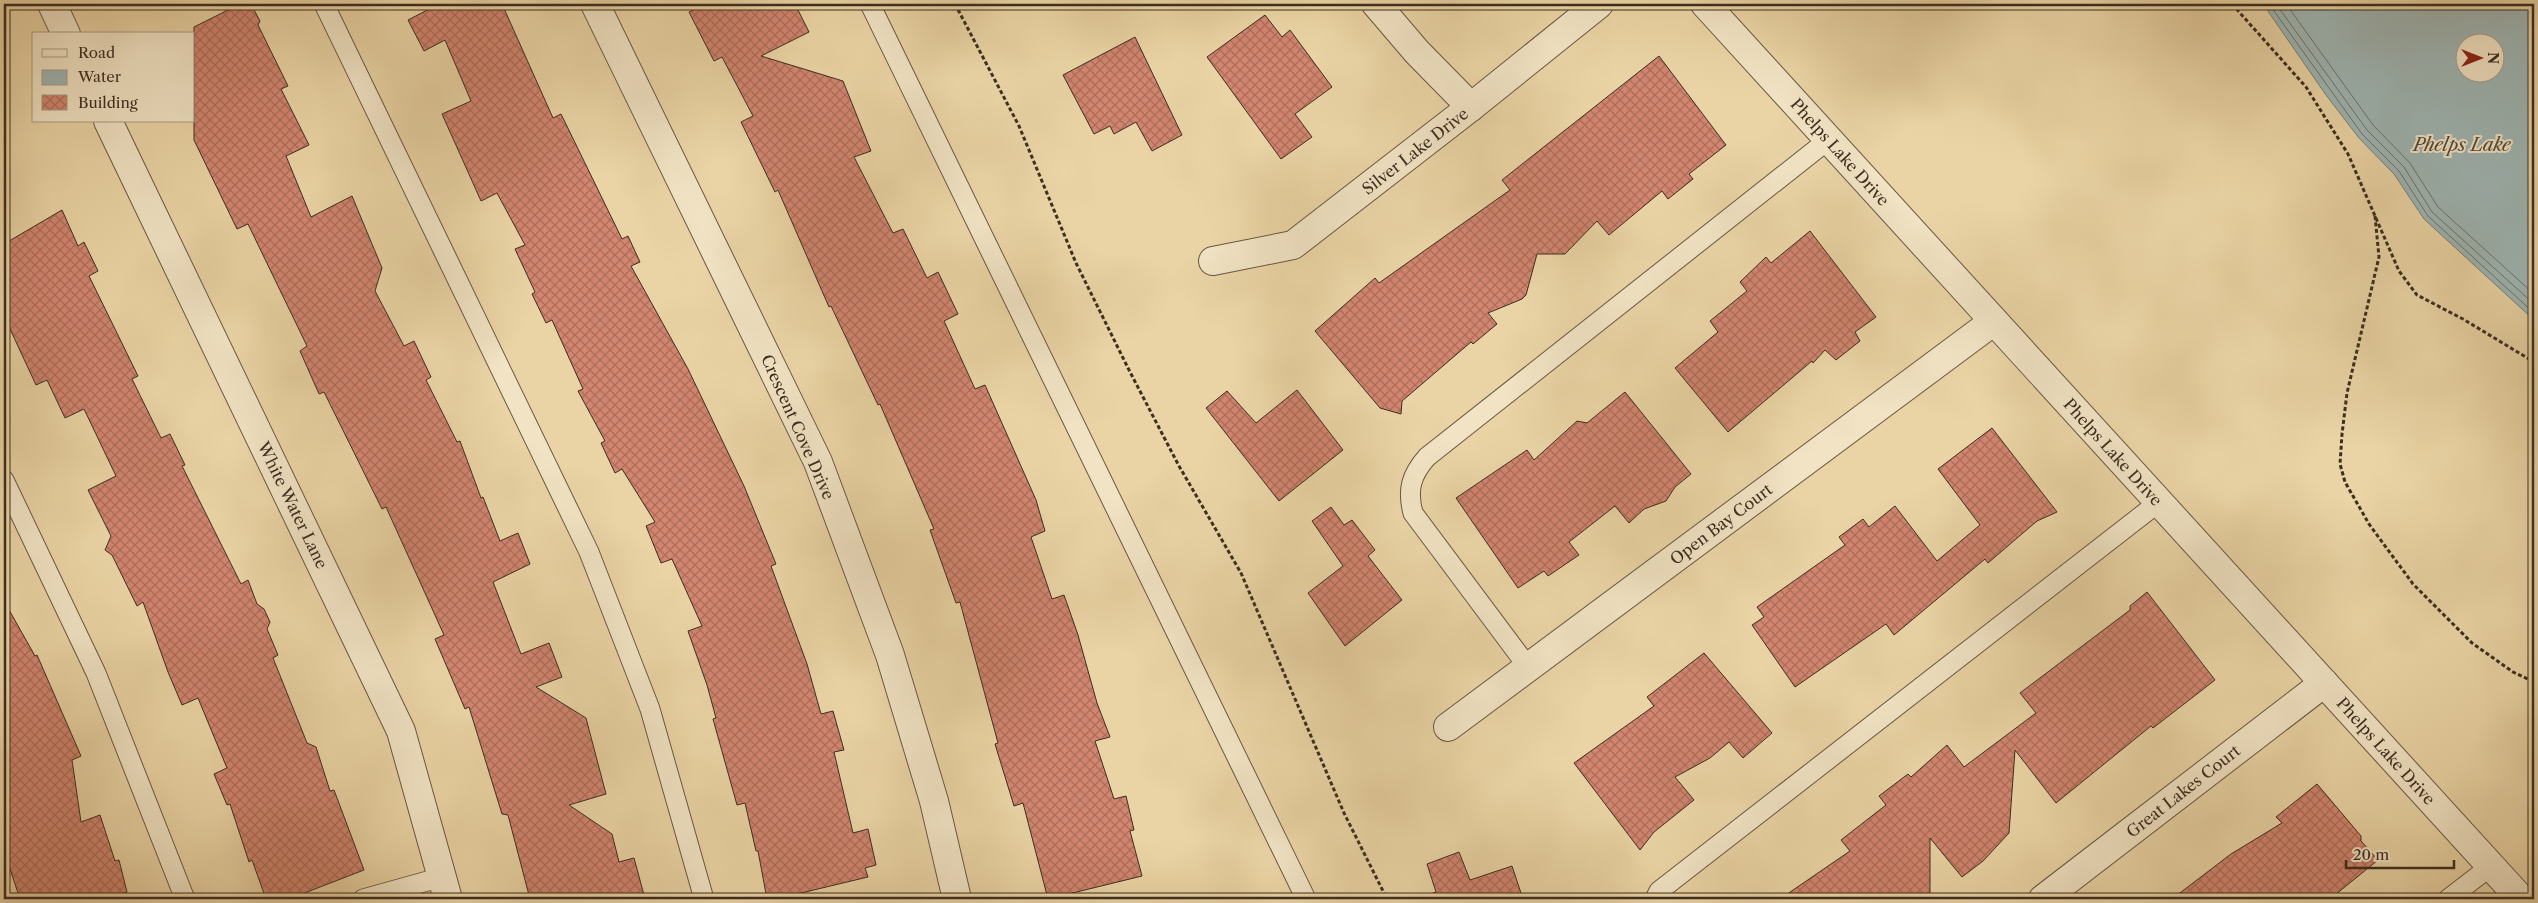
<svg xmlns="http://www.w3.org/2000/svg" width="2538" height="903" viewBox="0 0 2538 903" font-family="'Libre Caslon Text',serif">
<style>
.water{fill:#9eb5b3;stroke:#777f79;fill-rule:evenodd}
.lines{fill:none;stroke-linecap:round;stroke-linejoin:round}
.shore{stroke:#6d726a;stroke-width:1}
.building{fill:url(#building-cross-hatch);stroke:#3c2e21}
.lane-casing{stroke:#685842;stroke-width:21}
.street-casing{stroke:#685842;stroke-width:30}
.path{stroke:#3c2e21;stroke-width:3;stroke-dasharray:4 2.5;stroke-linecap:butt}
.lane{stroke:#f1e3c4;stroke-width:19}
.street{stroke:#f1e3c4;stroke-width:28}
.labels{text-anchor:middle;stroke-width:4;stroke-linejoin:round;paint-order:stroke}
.street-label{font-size:16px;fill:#3c2e21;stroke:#f1e3c4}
.water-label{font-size:18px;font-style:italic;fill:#50493e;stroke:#f1e3c4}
</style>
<defs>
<pattern id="building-cross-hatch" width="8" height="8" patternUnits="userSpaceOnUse" patternTransform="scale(1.25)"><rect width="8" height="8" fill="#d2856f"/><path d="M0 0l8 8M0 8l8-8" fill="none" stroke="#ac6d5b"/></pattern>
</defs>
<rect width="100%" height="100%" fill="#ead4a5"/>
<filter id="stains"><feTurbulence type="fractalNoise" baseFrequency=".004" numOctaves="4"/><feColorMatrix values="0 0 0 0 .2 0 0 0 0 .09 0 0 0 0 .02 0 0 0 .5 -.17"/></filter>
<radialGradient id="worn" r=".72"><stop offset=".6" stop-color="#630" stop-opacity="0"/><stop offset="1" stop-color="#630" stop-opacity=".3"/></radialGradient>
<!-- water -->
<path class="water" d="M 2263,4 L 2534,4 L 2534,320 L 2424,219 L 2394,174 L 2359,138 L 2326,95 ZM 2466,42 L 2496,42 L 2496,72 L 2466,72 Z"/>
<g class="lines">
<!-- shore -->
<g class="shore">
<path d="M 2269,4 L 2362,134 L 2399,171 L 2428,216 L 2534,313"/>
<path d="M 2276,4 L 2367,130 L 2404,167 L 2432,212 L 2534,304"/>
<path d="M 2286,4 L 2373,125 L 2410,163 L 2438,207 L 2534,294"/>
</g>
</g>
<!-- building -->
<g class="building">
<path d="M 240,4 L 253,8 L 260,21 L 258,25 L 288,86 L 281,89 L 309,145 L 286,156 L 311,217 L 352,196 L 382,268 L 375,291 L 404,346 L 414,341 L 431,377 L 426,380 L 457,442 L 460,441 L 481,498 L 483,497 L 500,541 L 518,533 L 530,564 L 493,582 L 521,654 L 549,643 L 562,677 L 536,687 L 586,718 L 606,794 L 569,805 L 612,834 L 619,862 L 634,858 L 644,895 L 626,899 L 530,899 L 508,815 L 502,814 L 469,707 L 465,709 L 435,639 L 444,635 L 386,507 L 382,509 L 324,392 L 319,394 L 300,351 L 307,346 L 248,224 L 237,229 L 194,140 L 194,27 Z"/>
<path d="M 439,4 L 502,4 L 553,118 L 561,114 L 622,239 L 628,236 L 640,262 L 631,266 L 688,369 L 744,486 L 776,564 L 771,566 L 807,664 L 821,714 L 833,711 L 844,750 L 834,752 L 853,833 L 868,829 L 876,865 L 865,868 L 868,877 L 776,899 L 767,899 L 758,851 L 756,851 L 745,803 L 737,805 L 713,719 L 716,718 L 707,685 L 688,631 L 702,626 L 672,559 L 661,563 L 646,526 L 655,522 L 622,469 L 615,473 L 601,443 L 605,441 L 578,391 L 583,389 L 552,320 L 546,323 L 532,294 L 535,292 L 515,249 L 525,245 L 497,193 L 481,201 L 442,114 L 471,101 L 445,40 L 424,51 L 408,20 Z"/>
<path d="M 705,4 L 795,4 L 809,32 L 761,56 L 843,81 L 871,151 L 854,157 L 893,233 L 903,229 L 927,278 L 938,272 L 958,314 L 944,321 L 975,389 L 985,385 L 1036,500 L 1045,531 L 1031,537 L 1052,599 L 1064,595 L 1078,635 L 1097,703 L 1110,737 L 1095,741 L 1114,799 L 1126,796 L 1134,830 L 1130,831 L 1142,876 L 1048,899 L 1023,803 L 1014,806 L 995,744 L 998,743 L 960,602 L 956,603 L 930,530 L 934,529 L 880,404 L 878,405 L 831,306 L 829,307 L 778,190 L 775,192 L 741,122 L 753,116 L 722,57 L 714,61 L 689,12 Z"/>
<path d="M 1265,15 L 1282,37 L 1290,30 L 1332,87 L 1295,114 L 1312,137 L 1281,159 L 1207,57 Z"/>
<path d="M 1135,37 L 1182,135 L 1152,151 L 1136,122 L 1114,134 L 1110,126 L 1094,134 L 1063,75 Z"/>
<path d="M 1659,56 L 1726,145 L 1689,174 L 1693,179 L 1668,199 L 1662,191 L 1609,235 L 1597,221 L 1565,254 L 1537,254 L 1526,295 L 1522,299 L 1488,313 L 1497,324 L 1473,344 L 1471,342 L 1402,401 L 1401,414 L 1380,408 L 1315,331 L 1375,278 L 1379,283 L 1510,190 L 1502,180 Z"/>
<path d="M 62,210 L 78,246 L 84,242 L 98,271 L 89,276 L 138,376 L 132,379 L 161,438 L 170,434 L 185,465 L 182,466 L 241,584 L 248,580 L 257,604 L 264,609 L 270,622 L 267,629 L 278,655 L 273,658 L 307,743 L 316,747 L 330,791 L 334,790 L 364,870 L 289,899 L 266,899 L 252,860 L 249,862 L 230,804 L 227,805 L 214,774 L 227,768 L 198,698 L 182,705 L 168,672 L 143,602 L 137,606 L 112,555 L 105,550 L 111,536 L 88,490 L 116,476 L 84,409 L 65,418 L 47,380 L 36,385 L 4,316 L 4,244 Z"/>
<path d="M 1810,231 L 1876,317 L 1855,332 L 1860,341 L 1836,360 L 1825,350 L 1813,363 L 1812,361 L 1728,432 L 1675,368 L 1718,332 L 1710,321 L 1747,291 L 1740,282 L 1766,257 L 1771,263 Z"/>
<path d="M 1297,390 L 1343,450 L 1279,501 L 1206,408 L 1227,391 L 1256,423 Z"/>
<path d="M 1625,392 L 1691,474 L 1675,487 L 1666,501 L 1644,509 L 1629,523 L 1615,506 L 1569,542 L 1579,555 L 1548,576 L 1544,571 L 1518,588 L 1456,498 L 1527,450 L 1534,460 L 1577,421 L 1587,423 Z"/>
<path d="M 1992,428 L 2057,512 L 2037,521 L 1988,563 L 1985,559 L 1894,635 L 1886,624 L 1795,687 L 1752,625 L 1764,617 L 1757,607 L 1845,545 L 1839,537 L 1863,519 L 1869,527 L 1895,506 L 1937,561 L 1980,525 L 1938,469 Z"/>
<path d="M 1331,507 L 1344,525 L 1352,520 L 1375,550 L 1368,556 L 1402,600 L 1345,646 L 1308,593 L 1343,566 L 1312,521 Z"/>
<path d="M 2147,592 L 2215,680 L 2153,728 L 2151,726 L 2056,803 L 2015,750 L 2009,833 L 1983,861 L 1962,877 L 1930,838 L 1930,899 L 1780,899 L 1850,851 L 1841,840 L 1886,805 L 1879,796 L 1908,774 L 1911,777 L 1947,745 L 1964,767 L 2036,713 L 2020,693 L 2130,610 L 2130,606 Z"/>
<path d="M 4,601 L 35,656 L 37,655 L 81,756 L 72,760 L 81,822 L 100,815 L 115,861 L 119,860 L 127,892 L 107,899 L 20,899 L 4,851 Z"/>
<path d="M 1704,653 L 1772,733 L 1743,758 L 1729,742 L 1710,758 L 1675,777 L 1694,800 L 1654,832 L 1640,850 L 1574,763 L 1654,706 L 1647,697 Z"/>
<path d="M 2317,784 L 2361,836 L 2361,841 L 2378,860 L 2330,899 L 2172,899 L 2231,854 L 2282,823 L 2276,817 Z"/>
<path d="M 1459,852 L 1470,880 L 1512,866 L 1523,899 L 1429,899 L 1428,895 L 1436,892 L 1427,864 Z"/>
</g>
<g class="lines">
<defs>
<g id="lane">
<path d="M 324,4 L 589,552 L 650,709 L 704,899"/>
<path d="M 870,4 L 1306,899"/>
<path d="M 4,480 L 96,673 L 185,899"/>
<path d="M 1528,667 L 1413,513 C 1407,490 1411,475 1427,457 L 1828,140"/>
<path d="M 363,899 L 442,877"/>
<path d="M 1655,899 L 1659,891 L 2159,502"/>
<path d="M 2448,899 L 2491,866"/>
</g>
<g id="street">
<path d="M 52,4 L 66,34"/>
<path d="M 595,4 L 818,462 L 890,655 L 934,801 L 957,899"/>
<path d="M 1376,4 L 1417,52 L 1471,107"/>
<path d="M 1705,4 L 2521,899"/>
<path d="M 108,121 L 401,731 L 448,899"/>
<path d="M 1213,261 L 1293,245 L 1471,107 L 1599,4"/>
<path d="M 1448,727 L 1994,321"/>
<path d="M 2043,899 L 2324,683"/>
</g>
</defs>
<!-- lane casing -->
<use href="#lane" class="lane-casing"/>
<!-- street casing -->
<use href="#street" class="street-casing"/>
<!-- path -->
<g class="path">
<path d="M 955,4 L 1019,126 L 1076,263 L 1130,372 L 1179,466 L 1241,573 L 1344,813 L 1387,899"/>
<path d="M 2232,4 L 2306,87 L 2348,154 L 2399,271 L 2417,295 L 2463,319 L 2534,362"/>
<path d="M 2375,216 L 2379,257 L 2347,393 L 2342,434 L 2340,464 L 2345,482 L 2369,524 L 2413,584 L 2472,643 L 2513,672 L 2534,682"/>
</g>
<!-- lane -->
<use href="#lane" class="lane"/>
<!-- street -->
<use href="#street" class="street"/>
</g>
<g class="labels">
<!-- street labels -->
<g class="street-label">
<text transform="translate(1415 151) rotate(-38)" y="6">Silver Lake Drive</text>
<text transform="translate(1840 152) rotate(48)" y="6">Phelps Lake Drive</text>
<text transform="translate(798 427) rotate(66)" y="6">Crescent Cove Drive</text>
<text transform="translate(2113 452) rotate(48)" y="6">Phelps Lake Drive</text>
<text transform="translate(293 505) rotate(64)" y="6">White Water Lane</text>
<text transform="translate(1721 524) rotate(-37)" y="6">Open Bay Court</text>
<text transform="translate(2386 751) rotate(48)" y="6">Phelps Lake Drive</text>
<text transform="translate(2183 791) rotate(-38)" y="6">Great Lakes Court</text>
</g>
<!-- water labels -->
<g class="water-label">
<text x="2462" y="151">Phelps Lake</text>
</g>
</g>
<!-- margin -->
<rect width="2538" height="903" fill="none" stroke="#ead4a5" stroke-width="20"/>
<rect x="5" y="5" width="2528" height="893" fill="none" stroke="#3c2e21" stroke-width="2.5"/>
<rect x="10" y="10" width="2518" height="883" fill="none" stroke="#3c2e21"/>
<!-- legend -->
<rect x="32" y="32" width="162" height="90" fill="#f1e3c4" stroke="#a99b83"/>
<rect x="42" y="49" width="25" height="8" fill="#f1e3c4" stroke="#a99b83"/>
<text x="78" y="58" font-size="15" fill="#3c2e21">Road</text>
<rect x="42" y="70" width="25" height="15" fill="#9eb5b3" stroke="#a99b83"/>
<text x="78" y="82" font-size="15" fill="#3c2e21">Water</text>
<rect x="42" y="95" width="25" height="15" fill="url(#building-cross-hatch)" stroke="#a99b83"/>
<text x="78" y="108" font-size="15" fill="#3c2e21">Building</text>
<!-- north arrow -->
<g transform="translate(2480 58) rotate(90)"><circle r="24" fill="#f1e3c4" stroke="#a99b83"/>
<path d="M0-4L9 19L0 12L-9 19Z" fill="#8f2418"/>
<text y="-8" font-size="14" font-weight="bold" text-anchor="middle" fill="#3c2e21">N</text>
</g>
<!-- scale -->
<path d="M2346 860v8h108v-8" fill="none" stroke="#3c2e21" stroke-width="2.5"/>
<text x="2353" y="860" font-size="15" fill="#3c2e21" stroke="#f1e3c4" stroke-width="4" paint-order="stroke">20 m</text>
<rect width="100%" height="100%" filter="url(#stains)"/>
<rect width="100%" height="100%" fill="url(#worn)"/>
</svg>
